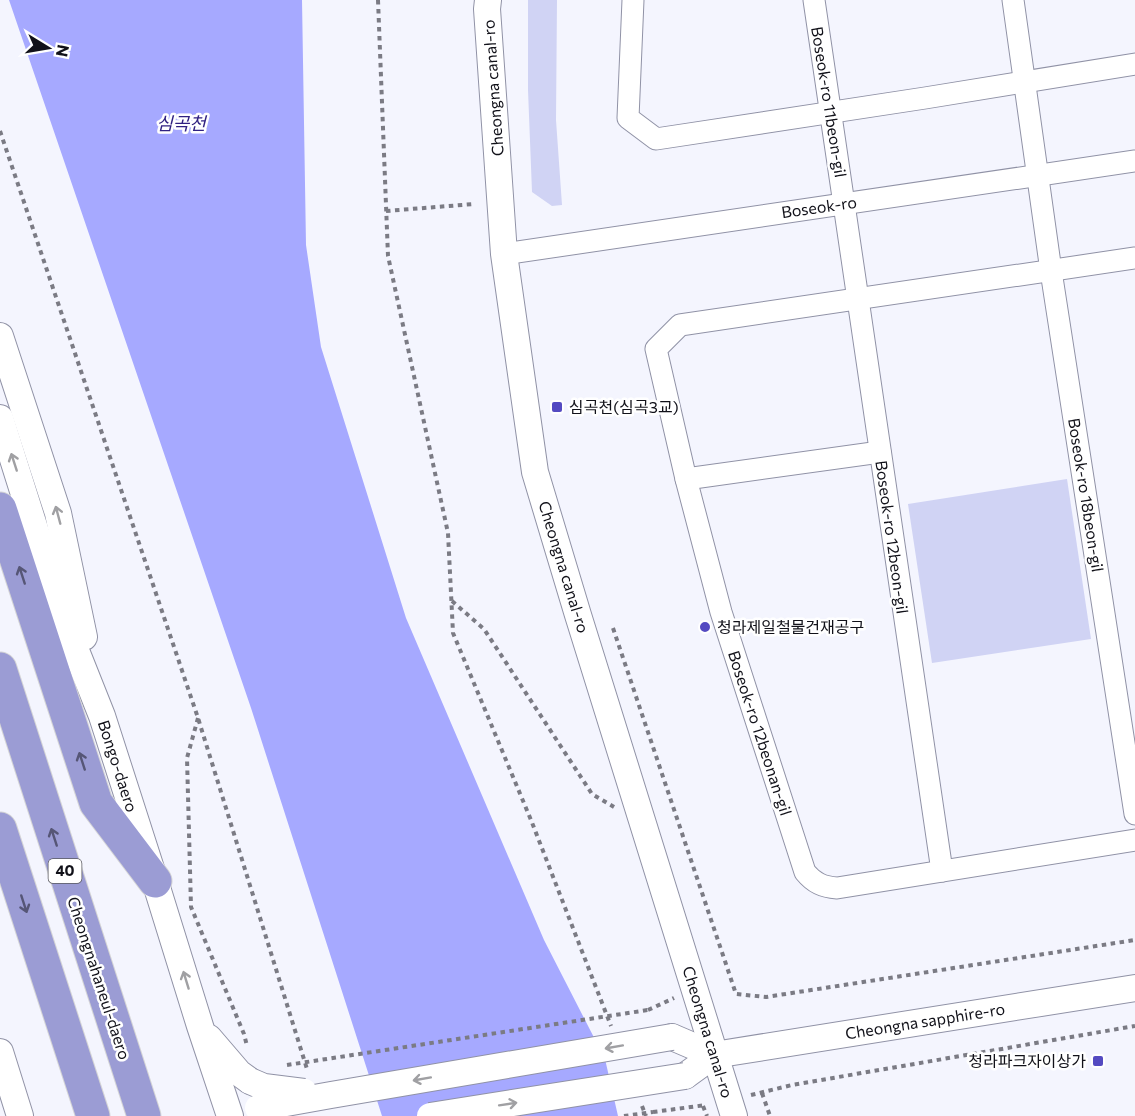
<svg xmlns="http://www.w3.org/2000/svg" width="1135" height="1116" viewBox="0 0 1135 1116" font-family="Commissioner,'Noto Sans KR',sans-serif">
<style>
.green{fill:#d0d3f4}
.water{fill:#a6a9ff}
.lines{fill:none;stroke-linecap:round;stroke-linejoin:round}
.minor-casing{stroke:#9092a6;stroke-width:23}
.tertiary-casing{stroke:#9092a6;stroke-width:28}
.trunk-casing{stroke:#d4d4d6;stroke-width:35}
.path{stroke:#7b7b84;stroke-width:4;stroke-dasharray:4.5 4.5;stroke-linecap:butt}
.minor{stroke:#fff;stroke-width:21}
.tertiary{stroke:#fff;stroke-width:26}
.trunk{stroke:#9b9cd4;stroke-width:33}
.tertiary-bridge-casing{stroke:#9092a6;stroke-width:28;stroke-linecap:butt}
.path-bridge{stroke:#7b7b84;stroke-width:4;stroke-dasharray:4.5 4.5;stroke-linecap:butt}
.tertiary-bridge{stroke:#fff;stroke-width:26}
.oneway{stroke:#a0a0a3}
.oneway2{stroke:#565676}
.poi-dot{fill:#544ac1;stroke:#fff;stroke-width:2}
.labels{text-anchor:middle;stroke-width:5;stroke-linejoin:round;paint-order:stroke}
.shield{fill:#fff;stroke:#58585e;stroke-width:1.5}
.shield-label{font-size:15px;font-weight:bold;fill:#111119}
.street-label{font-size:16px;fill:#111119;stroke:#fff}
.poi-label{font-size:16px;fill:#111119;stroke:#fff;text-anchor:start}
.water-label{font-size:18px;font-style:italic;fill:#302181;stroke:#fff}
</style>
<rect width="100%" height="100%" fill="#f4f5fe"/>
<!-- green -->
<g class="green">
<path d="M 528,0 L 557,0 L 556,120 L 562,205 L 552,206 L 532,192 L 528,90 Z"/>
<path d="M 1067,479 L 1091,639 L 932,663 L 908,504 Z"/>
</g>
<!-- water -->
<path class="water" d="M 9,0 L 302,0 L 306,245 L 321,347 L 406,618 L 544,940 L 605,1059 L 618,1116 L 382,1116 L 251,708 Z"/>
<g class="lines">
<defs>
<g id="minor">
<path d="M 633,0 L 628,118 L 656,139 L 925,98 L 1135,64"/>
<path d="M 814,0 L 942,871"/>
<path d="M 1013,0 L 1051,271 L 1135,814"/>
<path d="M 504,254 L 1135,161"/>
<path d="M 1135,258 L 680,325 L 656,349 L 686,479 L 721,612 L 805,872 C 814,883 823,887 837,888 L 1135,840"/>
<path d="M 686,479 L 880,452"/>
</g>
<g id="tertiary">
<path d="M 488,0 L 487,9 L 504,254 L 535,472 L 578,615 L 734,1116"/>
<path d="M 0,336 L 58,513 L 84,637"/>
<path d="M 0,418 L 63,618 L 102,716 L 155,881 L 200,1026 L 230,1116"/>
<path d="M 672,1037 L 714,1055"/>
<path d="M 209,1038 L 239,1073 L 250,1081"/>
<path d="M 0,1052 L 20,1116"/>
<path d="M 685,1076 L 714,1055 L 1135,988"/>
</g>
<g id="trunk">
<path d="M 0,509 L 96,803 L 155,881"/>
<path d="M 0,669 L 144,1116"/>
<path d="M 0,829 L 93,1116"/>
</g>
</defs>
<!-- minor casing -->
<use href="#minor" class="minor-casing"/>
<!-- tertiary casing -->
<use href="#tertiary" class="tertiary-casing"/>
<!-- trunk casing -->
<use href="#trunk" class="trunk-casing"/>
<!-- path -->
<g class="path">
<path d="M 378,0 L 388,256 L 448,533 L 453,633 L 531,820 L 611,1026"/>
<path d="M 0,131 L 198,718 L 307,1069"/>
<path d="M 386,211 L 474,204"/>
<path d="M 452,601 L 484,629 L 592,794 L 614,807"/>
<path d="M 613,628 L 736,994 L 766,997 L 1135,940"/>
<path d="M 198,718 L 187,758 L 191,907 L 244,1034 L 247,1046"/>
<path d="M 648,1010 L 674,998"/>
<path d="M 762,1093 L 770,1116"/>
<path d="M 751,1095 L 792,1085 L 1135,1026"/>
<path d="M 642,1106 L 646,1116"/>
<path d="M 703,1106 L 707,1116"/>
<path d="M 653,1112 L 706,1105"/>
</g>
<!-- minor -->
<use href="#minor" class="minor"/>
<!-- tertiary -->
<use href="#tertiary" class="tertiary"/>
<!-- trunk -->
<use href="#trunk" class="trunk"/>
<defs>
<g id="tertiary-bridge">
<path d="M 250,1081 L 264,1087 L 304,1092"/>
<path d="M 258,1108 L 331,1095 L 672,1037"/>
<path d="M 430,1116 L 685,1076"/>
</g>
</defs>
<!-- tertiary-bridge casing -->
<use href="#tertiary-bridge" class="tertiary-bridge-casing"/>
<!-- path-bridge -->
<g class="path-bridge">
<path d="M 287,1065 L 648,1010"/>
<path d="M 624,1116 L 653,1112"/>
</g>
<!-- tertiary-bridge -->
<use href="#tertiary-bridge" class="tertiary-bridge"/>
</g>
<!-- one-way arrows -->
<defs><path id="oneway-shaft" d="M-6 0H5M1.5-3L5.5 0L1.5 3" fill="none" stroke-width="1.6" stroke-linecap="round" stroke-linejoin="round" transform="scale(1.5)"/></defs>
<g class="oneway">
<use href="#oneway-shaft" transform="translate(14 462) rotate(-108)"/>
<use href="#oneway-shaft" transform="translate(58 515) rotate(-105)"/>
<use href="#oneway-shaft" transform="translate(186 980) rotate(-107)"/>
<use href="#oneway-shaft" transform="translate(614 1047) rotate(170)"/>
<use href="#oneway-shaft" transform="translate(422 1079) rotate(170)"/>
<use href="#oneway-shaft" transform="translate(508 1104) rotate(-9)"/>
</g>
<g class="oneway2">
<use href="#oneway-shaft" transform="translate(22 575) rotate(-108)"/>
<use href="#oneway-shaft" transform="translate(82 761) rotate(-108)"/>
<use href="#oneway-shaft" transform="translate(54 837) rotate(-108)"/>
<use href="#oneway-shaft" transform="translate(24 904) rotate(72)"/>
</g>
<!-- markers -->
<g class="poi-dot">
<rect x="551" y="401" width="12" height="12" rx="3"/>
<circle cx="705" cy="627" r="6"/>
<rect x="1092" y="1055" width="12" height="12" rx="3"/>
</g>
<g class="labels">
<!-- shield labels -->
<rect class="shield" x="48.5" y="859" width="33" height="24" rx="4.5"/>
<g class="shield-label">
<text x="65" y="876">40</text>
</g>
<!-- street labels -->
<g class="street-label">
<text transform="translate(493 88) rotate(-94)" y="6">Cheongna canal-ro</text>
<text transform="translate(829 102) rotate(81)" y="6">Boseok-ro 11beon-gil</text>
<text transform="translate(819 207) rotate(-8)" y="6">Boseok-ro</text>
<text transform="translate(1086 495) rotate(81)" y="6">Boseok-ro 18beon-gil</text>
<text transform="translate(892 537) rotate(82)" y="6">Boseok-ro 12beon-gil</text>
<text transform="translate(564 567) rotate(73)" y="6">Cheongna canal-ro</text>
<text transform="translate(760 733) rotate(72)" y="6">Boseok-ro 12beonan-gil</text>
<text transform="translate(118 766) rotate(72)" y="6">Bongo-daero</text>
<text transform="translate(99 978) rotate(72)" y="6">Cheongnahaneul-daero</text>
<text transform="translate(925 1021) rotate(-9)" y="6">Cheongna sapphire-ro</text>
<text transform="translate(708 1032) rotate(73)" y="6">Cheongna canal-ro</text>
</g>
<!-- poi labels -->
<g class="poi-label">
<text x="569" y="413">심곡천(심곡3교)</text>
<text x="717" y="633">청라제일철물건재공구</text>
<text x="1086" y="1067" text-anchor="end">청라파크자이상가</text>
</g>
<!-- water labels -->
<g class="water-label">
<text x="181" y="130">심곡천</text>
</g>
</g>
<!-- north arrow -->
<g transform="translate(48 48) rotate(101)" stroke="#ffffff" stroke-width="4.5" paint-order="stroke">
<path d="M0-4.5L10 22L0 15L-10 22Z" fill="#111119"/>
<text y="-9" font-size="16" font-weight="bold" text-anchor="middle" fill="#111119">N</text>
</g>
</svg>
